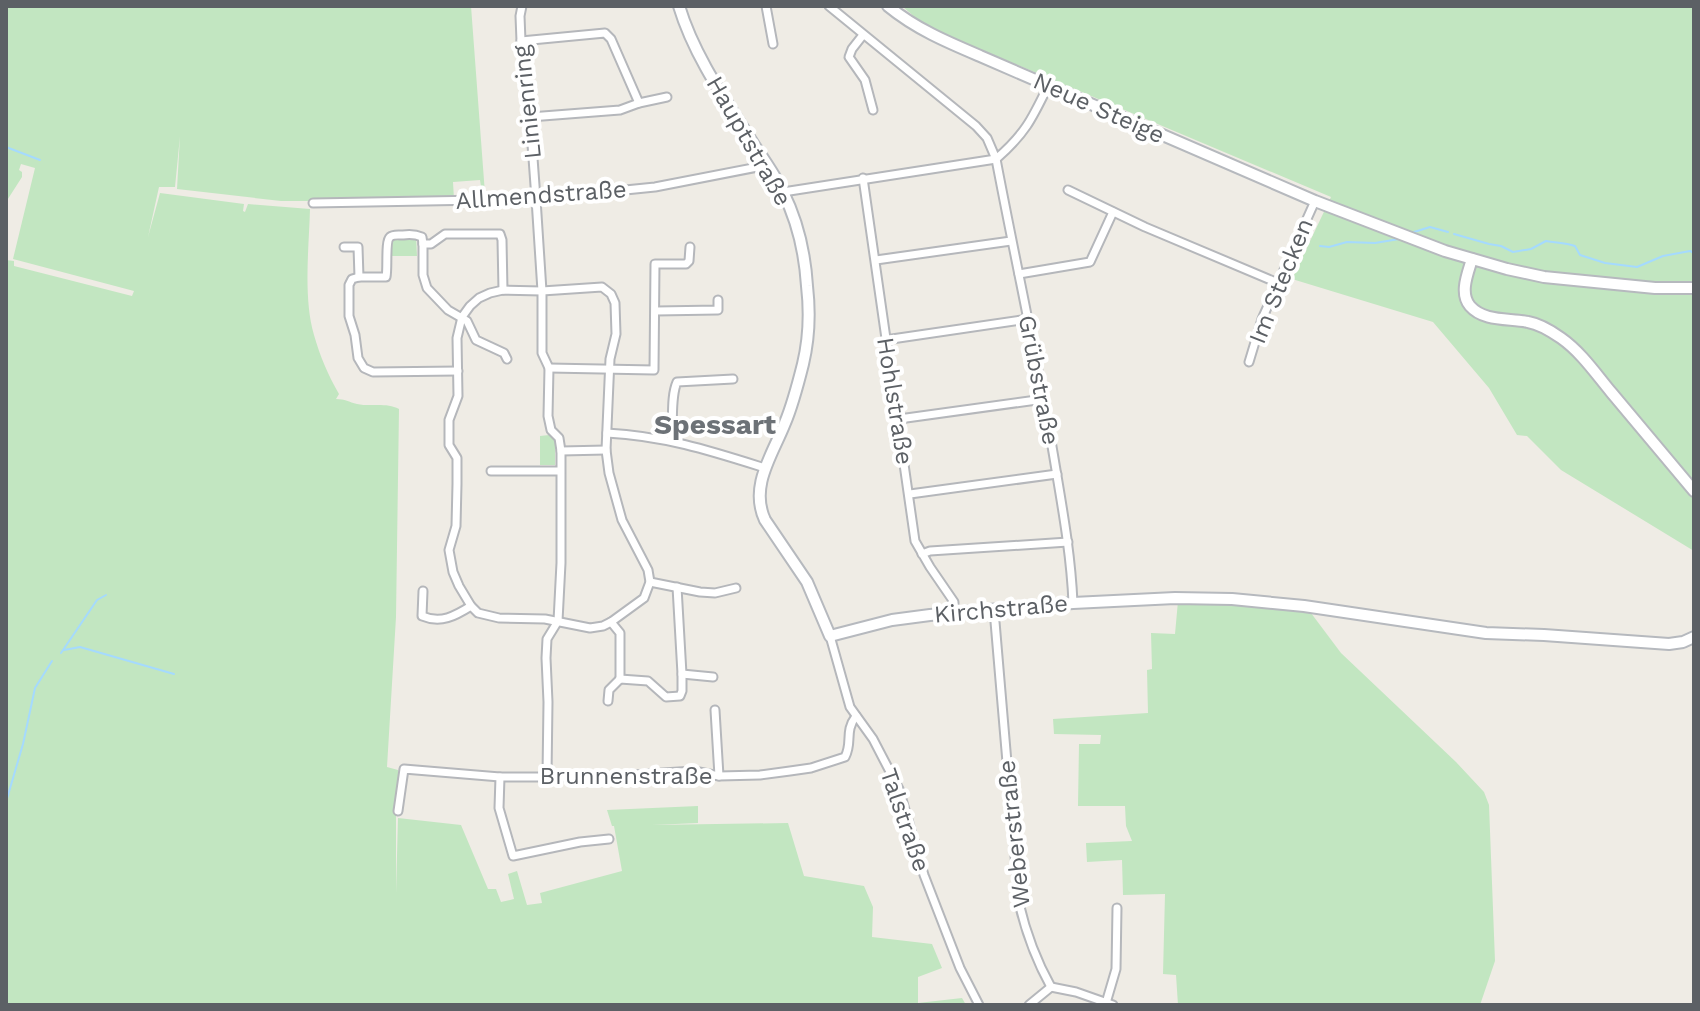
<svg xmlns="http://www.w3.org/2000/svg" width="1700" height="1011" viewBox="0 0 1700 1011" font-family="'Work Sans',sans-serif">
<style>
.green{fill:#c2e6c1}
.lines{fill:none;stroke-linecap:round;stroke-linejoin:round}
.stream{stroke:#a5dafe;stroke-width:2}
.street-casing{stroke:#b5b7bb;stroke-width:11}
.secondary-casing{stroke:#b6b9be;stroke-width:14}
.street{stroke:#fff;stroke-width:7}
.secondary{stroke:#fff;stroke-width:10}
.labels{text-anchor:middle;stroke-width:8;stroke-linejoin:round;paint-order:stroke}
.street-label{font-size:24px;fill:#5c6065;stroke:#fff}
.quarter-label{font-size:28px;font-weight:bold;fill:#6d7277;stroke:#fff}
</style>
<rect width="100%" height="100%" fill="#efece5"/>
<!-- green -->
<g class="green">
<path d="M 6,6 L 471,6 L 485,194 L 482,193 L 480,180 L 453,182 L 454,199 L 317,201 L 312,198 L 311,201 L 281,201 L 177,189 L 180,136 L 175,187 L 159,187 L 148,237 L 160,193 L 244,204 L 243,211 L 245,212 L 248,204 L 310,209 C 309,248 303,297 314,335 C 320,356 328,375 339,394 L 336,399 C 345,399 349,402 357,404 C 371,407 386,402 399,409 L 396,617 L 387,767 L 398,770 L 399,783 L 396,816 L 396,893 L 398,818 L 461,825 L 488,889 L 496,889 L 501,902 L 514,899 L 508,874 L 517,871 L 527,905 L 542,903 L 540,893 L 622,871 L 614,826 L 612,826 L 607,810 L 698,806 L 698,823 L 652,825 L 788,823 L 804,876 L 864,886 L 873,907 L 872,937 L 932,944 L 942,968 L 918,977 L 918,1003 L 962,998 L 966,1005 L 6,1005 L 6,260 L 14,261 L 14,266 L 132,296 L 134,291 L 13,259 L 35,168 L 21,164 L 19,170 L 22,172 L 22,177 L 6,202 Z"/>
<path d="M 902,6 L 1694,6 L 1694,551 L 1561,470 L 1527,436 L 1517,435 L 1489,388 L 1433,322 L 1292,279 L 1331,197 L 925,26 Z"/>
<path d="M 416,236 L 417,256 L 391,256 L 391,237 Z"/>
<path d="M 549,435 L 555,440 L 555,465 L 540,465 L 540,436 Z"/>
<path d="M 1178,601 L 1221,601 L 1308,609 L 1341,653 L 1456,762 L 1484,792 L 1489,805 L 1495,961 L 1480,1005 L 1178,1005 L 1176,975 L 1163,974 L 1165,894 L 1123,895 L 1122,860 L 1087,862 L 1086,843 L 1132,841 L 1126,826 L 1125,806 L 1078,806 L 1079,744 L 1100,744 L 1101,735 L 1054,734 L 1053,719 L 1148,713 L 1147,670 L 1152,669 L 1151,633 L 1175,634 Z"/>
</g>
<g class="lines">
<!-- stream -->
<g class="stream">
<path d="M 6,147 L 40,160"/>
<path d="M 1414,232 L 1430,227 L 1448,232"/>
<path d="M 1454,234 L 1489,244 L 1501,246 L 1513,252 L 1531,249 L 1546,241 C 1556,243 1565,242 1575,246 L 1580,255 L 1605,263 L 1637,267 L 1663,256 L 1690,251 L 1694,253"/>
<path d="M 1320,246 L 1329,247 L 1347,242 L 1375,243 L 1399,239"/>
<path d="M 64,650 L 80,647 L 174,674"/>
<path d="M 61,653 L 97,600 L 106,595"/>
<path d="M 6,802 L 23,744 L 35,688 L 52,661"/>
</g>
<defs>
<g id="street">
<path d="M 522,6 L 520,16 L 521,41 L 530,117 L 536,199 L 542,291 L 542,353 L 549,368 L 548,416 L 551,430 L 559,438 L 561,451 L 561,563 L 558,621 L 547,639 L 546,658 L 548,702 L 547,776"/>
<path d="M 766,6 L 773,44"/>
<path d="M 829,6 L 976,126 L 987,138 L 996,159 C 1015,259 1037,358 1054,458 C 1062,506 1071,554 1073,603"/>
<path d="M 863,35 L 852,49 L 849,57 L 865,80 L 873,110"/>
<path d="M 521,41 L 605,33 L 611,39 L 639,103"/>
<path d="M 530,117 L 620,110 L 639,103 L 667,97"/>
<path d="M 863,178 L 915,541 L 930,567 L 954,602 L 954,613"/>
<path d="M 1068,190 L 1145,227 L 1278,283"/>
<path d="M 783,192 L 996,159 C 1025,134 1032,119 1048,86"/>
<path d="M 313,203 L 536,199 L 655,187 L 768,165"/>
<path d="M 423,244 L 422,237 C 415,234 410,234 403,235 C 398,235 393,234 390,237 C 385,241 388,269 386,277 L 359,277 L 352,279 L 349,285 L 349,316 L 355,335 L 358,358 L 364,368 L 373,372 L 458,371"/>
<path d="M 423,244 L 423,275 L 427,288 L 448,310 L 467,321 L 476,340 L 504,353 L 507,359"/>
<path d="M 423,244 L 431,244 L 445,234 L 500,234 L 502,240 L 503,290"/>
<path d="M 344,247 L 358,247 L 359,277"/>
<path d="M 876,260 L 1011,241"/>
<path d="M 1019,274 L 1090,262 L 1113,212"/>
<path d="M 602,287 L 611,294 L 615,303 L 616,334 L 610,359 L 606,450 L 609,473 L 622,520 L 648,570 L 650,582 L 644,598 L 611,622 L 603,626 L 590,628 L 545,619 L 499,618 L 478,613 L 471,606 L 459,586 L 453,572 L 449,550 L 456,526 L 457,484 L 457,458 L 449,445 L 449,420 L 458,396 L 457,338 L 462,317 L 470,306 L 479,298 L 490,293 L 503,290 L 542,291 Z"/>
<path d="M 656,311 L 718,310 L 718,300"/>
<path d="M 885,340 L 1028,319"/>
<path d="M 1249,362 L 1262,319 L 1315,201"/>
<path d="M 549,368 L 654,370 L 655,264 L 686,264 L 689,261 L 690,247"/>
<path d="M 899,419 L 1044,399"/>
<path d="M 607,433 C 665,436 711,451 765,468"/>
<path d="M 671,440 C 674,422 670,398 677,382 L 733,379"/>
<path d="M 561,451 L 606,450"/>
<path d="M 491,471 L 560,471"/>
<path d="M 910,494 L 1057,474"/>
<path d="M 922,554 L 930,551 L 1068,542"/>
<path d="M 650,582 L 700,592 L 715,593 L 736,588"/>
<path d="M 423,591 L 422,616 C 441,624 455,616 471,606"/>
<path d="M 994,610 L 1019,903 C 1026,933 1036,960 1051,987"/>
<path d="M 611,622 L 620,633 L 620,679"/>
<path d="M 830,636 L 850,707 L 873,739 L 899,789 L 924,875 L 960,968 L 979,1005"/>
<path d="M 682,674 L 713,677"/>
<path d="M 620,679 L 648,681 L 666,697 L 680,696 L 682,691 L 682,674 L 677,587"/>
<path d="M 608,701 L 609,690 L 620,679"/>
<path d="M 715,710 L 719,776"/>
<path d="M 500,777 L 499,808 L 513,856 L 580,842 L 609,839"/>
<path d="M 398,811 L 404,769 L 500,777 L 601,777 L 694,771 L 719,776 L 760,775 L 790,771 L 811,768 L 845,757 C 853,742 844,732 856,716"/>
<path d="M 1051,987 L 1076,992 L 1113,1005"/>
<path d="M 1106,1003 L 1116,969 L 1117,908"/>
<path d="M 1029,1005 L 1051,987"/>
</g>
<g id="secondary">
<path d="M 679,6 C 694,56 726,101 754,145 C 764,160 775,175 783,192 C 797,220 805,254 807,286 C 810,312 809,339 803,364 C 798,384 793,404 785,423 C 773,454 749,486 765,520 L 807,582 L 830,636 L 892,620 L 930,615 L 1073,603 L 1175,598 L 1232,599 L 1304,606 L 1486,633 L 1544,635 L 1669,644 L 1683,642 L 1694,637"/>
<path d="M 888,6 C 916,29 947,42 980,56 L 1315,201 L 1445,251 L 1507,269 L 1544,277 L 1655,288 L 1694,288"/>
<path d="M 1472,259 C 1468,273 1459,293 1470,306 C 1484,322 1509,318 1528,322 C 1540,324 1551,331 1561,338 C 1581,352 1596,374 1611,392 C 1639,425 1666,458 1694,491"/>
</g>
</defs>
<!-- street casing -->
<use href="#street" class="street-casing"/>
<!-- secondary casing -->
<use href="#secondary" class="secondary-casing"/>
<!-- street -->
<use href="#street" class="street"/>
<!-- secondary -->
<use href="#secondary" class="secondary"/>
</g>
<g class="labels">
<!-- street labels -->
<g class="street-label">
<text transform="translate(527 102) rotate(-96)" y="8">Linienring</text>
<text transform="translate(1099 108) rotate(24)" y="8">Neue Steige</text>
<text transform="translate(749 141) rotate(60)" y="8">Hauptstraße</text>
<text transform="translate(541 195) rotate(-4)" y="8">Allmendstraße</text>
<text transform="translate(1281 281) rotate(-68)" y="8">Im Stecken</text>
<text transform="translate(1039 380) rotate(79)" y="8">Grübstraße</text>
<text transform="translate(895 401) rotate(81)" y="8">Hohlstraße</text>
<text transform="translate(1001 609) rotate(-5)" y="8">Kirchstraße</text>
<text x="626" y="784">Brunnenstraße</text>
<text transform="translate(905 820) rotate(71)" y="8">Talstraße</text>
<text transform="translate(1014 834) rotate(-96)" y="8">Weberstraße</text>
</g>
<!-- quarter labels -->
<g class="quarter-label">
<text x="715" y="434">Spessart</text>
</g>
</g>
<!-- border -->
<rect width="1700" height="1011" fill="none" stroke="#5c6065" stroke-width="16"/>
</svg>
